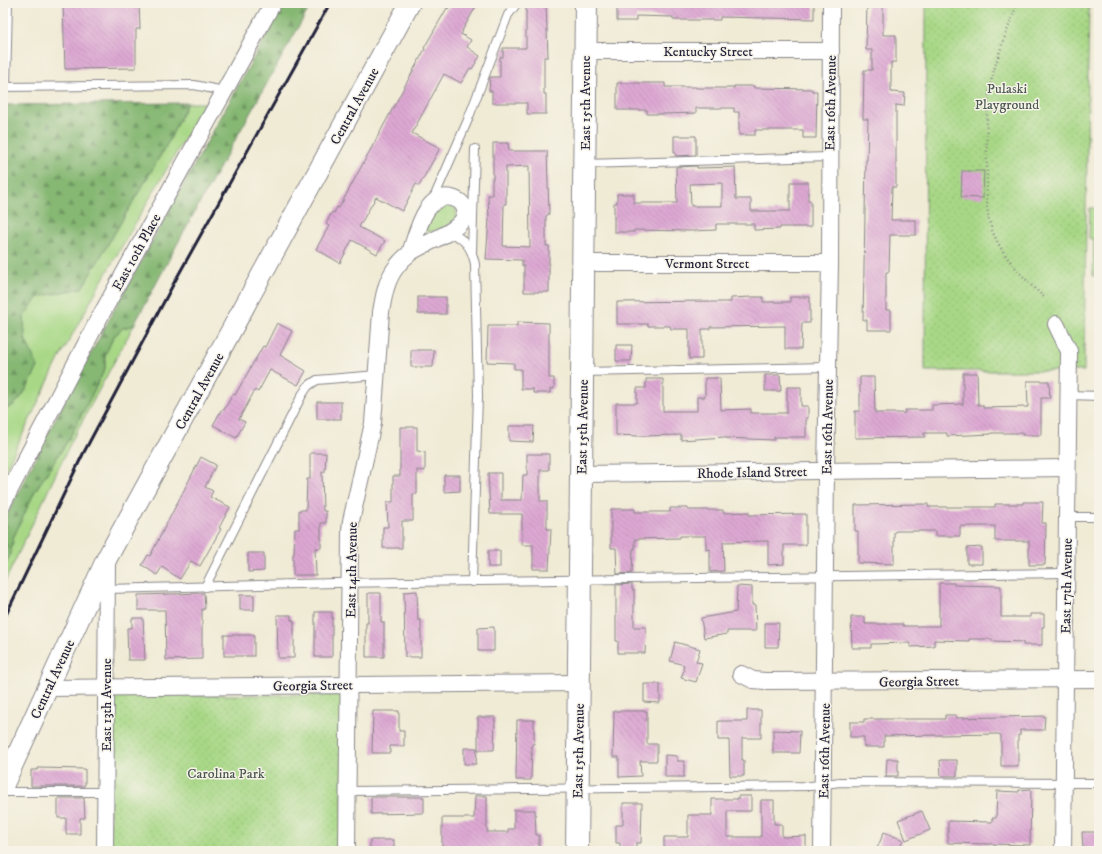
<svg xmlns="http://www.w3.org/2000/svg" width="1102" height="854" viewBox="0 0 1102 854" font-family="'IM FELL DW Pica',serif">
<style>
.grass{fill:#a8d886;stroke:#657d60}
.forest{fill:url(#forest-firs);stroke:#546d57}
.park{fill:url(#park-dots);stroke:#657d60}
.building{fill:url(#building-back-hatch);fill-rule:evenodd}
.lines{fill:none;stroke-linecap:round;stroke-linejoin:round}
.service-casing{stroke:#898688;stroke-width:10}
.minor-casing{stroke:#898688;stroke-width:18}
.tertiary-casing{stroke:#898688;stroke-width:22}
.secondary-casing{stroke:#898688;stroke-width:24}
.path{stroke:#898688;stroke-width:2.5;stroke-dasharray:1 3;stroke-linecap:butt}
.service{stroke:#fff;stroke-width:8}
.minor{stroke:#fff;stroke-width:16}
.tertiary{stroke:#fff;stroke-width:20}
.secondary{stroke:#fff;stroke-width:22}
.rail{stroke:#22223b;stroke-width:3}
.labels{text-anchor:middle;stroke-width:3;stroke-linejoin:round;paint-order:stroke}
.street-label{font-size:14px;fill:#22223b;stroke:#f7f3e8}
.park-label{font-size:14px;fill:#4a5952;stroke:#f7f3e8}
</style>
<defs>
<pattern id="forest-firs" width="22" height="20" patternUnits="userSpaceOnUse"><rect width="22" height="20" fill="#86b873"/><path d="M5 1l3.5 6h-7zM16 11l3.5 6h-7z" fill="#6d9560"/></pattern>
<pattern id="park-dots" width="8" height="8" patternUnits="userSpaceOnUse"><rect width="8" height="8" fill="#a8d886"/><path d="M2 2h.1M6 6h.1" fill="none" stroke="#90b975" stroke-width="1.8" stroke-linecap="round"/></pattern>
<pattern id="building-back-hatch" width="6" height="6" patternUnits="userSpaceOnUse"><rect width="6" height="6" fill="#dda8d3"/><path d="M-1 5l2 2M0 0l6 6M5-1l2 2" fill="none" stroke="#bd90b6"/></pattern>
</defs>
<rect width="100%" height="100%" fill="#f7f3e8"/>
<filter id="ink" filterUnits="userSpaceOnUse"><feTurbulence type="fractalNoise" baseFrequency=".025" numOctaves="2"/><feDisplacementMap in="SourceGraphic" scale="8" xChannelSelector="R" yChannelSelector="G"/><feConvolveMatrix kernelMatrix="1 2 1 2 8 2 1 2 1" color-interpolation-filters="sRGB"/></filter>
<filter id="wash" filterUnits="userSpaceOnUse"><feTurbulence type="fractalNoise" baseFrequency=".012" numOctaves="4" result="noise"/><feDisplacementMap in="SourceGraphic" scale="16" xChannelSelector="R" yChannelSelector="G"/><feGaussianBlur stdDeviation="0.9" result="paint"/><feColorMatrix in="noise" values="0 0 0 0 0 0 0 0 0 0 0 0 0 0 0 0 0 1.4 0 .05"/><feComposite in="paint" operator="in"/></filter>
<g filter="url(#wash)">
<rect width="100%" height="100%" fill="#f0ebd5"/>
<!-- grass -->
<g class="grass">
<path d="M 187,103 L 205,103 L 100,284 L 59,359 L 3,475 L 3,410 C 21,406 30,382 38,367 L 25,339 L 24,316 L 38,297 L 82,288 L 169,141 Z"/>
<path d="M 447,205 L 455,208 C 462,223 438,231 427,232 L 426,230 L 430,220 L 439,207 Z"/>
<path d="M 1090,208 L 1099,208 L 1099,276 L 1093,276 L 1094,239 L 1089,239 Z"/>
<path d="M 134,325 L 71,442 L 3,586 L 3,569 L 10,555 L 14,536 L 35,491 L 69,439 L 105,369 L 105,355 L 114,336 L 123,328 Z"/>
</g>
<!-- forest -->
<g class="forest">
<path d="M 284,3 L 312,3 L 188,224 L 134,325 L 123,328 L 114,336 L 105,355 L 105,369 L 69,439 L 35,491 L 14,536 L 10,555 L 3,569 L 3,523 L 49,431 L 118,303 Z"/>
<path d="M 187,103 L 169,141 L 82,288 L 38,297 L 24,316 L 25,339 L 38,367 C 30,381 21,406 3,410 L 3,105 Z"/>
</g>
<!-- park -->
<g class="park">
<path d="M 926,3 L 1089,3 L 1084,371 L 925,371 Z"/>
<path d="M 110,695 L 343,695 L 342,851 L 110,851 Z"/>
</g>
<g id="blocks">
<!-- building -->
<g class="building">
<path d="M 63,3 L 139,3 L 140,29 L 136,29 L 136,68 L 65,69 Z"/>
<path d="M 452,3 L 478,3 L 462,31 L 463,31 L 461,34 L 471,40 L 467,47 L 480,56 L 472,69 L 470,68 L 461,83 L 444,74 L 412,133 L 440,148 L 419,186 L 416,184 L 402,211 L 376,197 L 359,227 L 385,241 L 377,254 L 352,240 L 340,263 L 316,249 L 329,226 L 326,224 L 332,212 L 334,213 L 337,207 L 339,208 L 413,71 L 425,49 L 424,48 L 447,8 L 448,9 Z"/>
<path d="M 526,3 L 546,3 L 548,57 L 544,57 L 544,94 L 546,94 L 546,114 L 527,114 L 527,103 L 492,103 L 492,91 L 489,91 L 490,77 L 500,77 L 500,57 L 503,57 L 503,48 L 526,48 Z"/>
<path d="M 617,3 L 814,3 L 814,19 L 720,17 L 720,20 L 673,20 L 673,17 L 636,16 L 636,21 L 617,21 Z"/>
<path d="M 867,3 L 883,3 L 883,35 L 896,35 L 896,62 L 891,62 L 891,92 L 905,93 L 904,106 L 896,105 L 896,187 L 892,187 L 891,220 L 916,220 L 916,235 L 890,235 L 889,272 L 886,272 L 886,310 L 891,310 L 891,330 L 867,330 L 867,320 L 863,320 L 866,160 L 867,160 L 868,119 L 863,119 L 864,70 L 872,70 L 872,50 L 866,50 Z"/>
<path d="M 617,83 L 665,83 L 665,87 L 696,87 L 696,88 L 734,88 L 734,86 L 754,86 L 754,88 L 812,89 L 812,91 L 817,91 L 816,138 L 803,138 L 803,130 L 755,130 L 755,135 L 739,135 L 739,112 L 734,112 L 734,108 L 696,108 L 696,113 L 665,114 L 647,114 L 647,110 L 617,110 Z"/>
<path d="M 674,136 L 696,136 L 696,155 L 676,156 L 675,152 L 674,152 Z"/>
<path d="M 493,143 L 508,143 L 509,151 L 547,151 L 549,214 L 546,216 L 546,246 L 549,246 L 549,292 L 524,292 L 524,266 L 522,266 L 522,260 L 486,259 L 489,220 L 488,195 L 492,195 L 492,179 L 493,179 ZM 529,166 L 530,247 L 503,246 L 504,204 L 506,204 L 506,167 Z"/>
<path d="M 697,166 L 697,168 L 735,167 L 736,199 L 751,199 L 751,211 L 790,211 L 790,182 L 808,182 L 808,201 L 811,201 L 811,227 L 780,227 L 780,229 L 754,230 L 754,224 L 716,224 L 716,230 L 690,231 L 634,230 L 634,232 L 614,232 L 614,203 L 617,203 L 617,194 L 634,194 L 634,203 L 677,203 L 676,167 ZM 722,183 L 722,206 L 691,206 L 690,184 Z"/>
<path d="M 962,171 L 984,171 L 983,198 L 961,197 Z"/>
<rect x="418" y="297" width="28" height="17"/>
<path d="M 751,297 L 763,297 L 763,302 L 790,302 L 790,297 L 810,297 L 810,323 L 802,323 L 801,349 L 785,349 L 785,326 L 710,327 L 710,329 L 702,329 L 702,359 L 689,359 L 689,329 L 671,329 L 670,326 L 648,326 L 648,324 L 617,324 L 617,302 L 710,301 L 710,302 L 731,302 L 731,298 Z"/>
<path d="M 517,322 L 549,323 L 549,378 L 554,378 L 554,389 L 550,389 L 550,393 L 533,393 L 533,389 L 521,389 L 521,369 L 514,369 L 514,363 L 487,362 L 488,326 L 517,326 Z"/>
<path d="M 277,323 L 292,331 L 280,355 L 306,371 L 298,385 L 270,370 L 258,392 L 255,390 L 239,419 L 245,422 L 236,438 L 213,425 L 222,409 L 224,410 L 233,394 L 235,395 L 263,346 L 265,347 Z"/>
<path d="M 616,345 L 632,345 L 631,361 L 616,361 Z"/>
<path d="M 411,350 L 434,350 L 433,367 L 411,367 Z"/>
<path d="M 963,373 L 977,373 L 978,405 L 983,405 L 983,408 L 1028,407 L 1027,381 L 1049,381 L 1050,398 L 1041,398 L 1041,435 L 1022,435 L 1022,433 L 991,433 L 991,434 L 947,436 L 947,433 L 924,433 L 925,437 L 855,438 L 855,411 L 860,411 L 860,377 L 874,377 L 875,413 L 905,413 L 905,410 L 932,410 L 932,405 L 963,404 Z"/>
<path d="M 765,375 L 780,375 L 781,391 L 765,391 Z"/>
<path d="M 705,378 L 720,378 L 721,410 L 751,409 L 751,413 L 787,413 L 787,387 L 801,387 L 801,406 L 808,406 L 808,418 L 806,418 L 806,437 L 774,437 L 774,440 L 725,438 L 725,437 L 681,440 L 681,435 L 638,436 L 616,435 L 616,403 L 637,403 L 637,388 L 646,388 L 646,379 L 663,379 L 663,411 L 697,411 L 697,397 L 705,397 Z"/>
<rect x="317" y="402" width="24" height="17"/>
<path d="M 509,426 L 534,426 L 533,442 L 509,441 Z"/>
<path d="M 400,427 L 417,427 L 417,451 L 425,452 L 425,471 L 417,470 L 417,494 L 413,494 L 413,521 L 402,521 L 402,548 L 383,548 L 383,527 L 388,527 L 387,502 L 393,502 L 393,476 L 400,476 Z"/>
<path d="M 310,453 L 326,453 L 325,472 L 322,472 L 323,511 L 326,511 L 326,523 L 321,523 L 321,548 L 315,548 L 316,575 L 293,575 L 293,554 L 294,554 L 295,529 L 299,529 L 299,510 L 306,510 L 307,479 L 310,479 Z"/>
<path d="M 527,454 L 549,454 L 549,470 L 540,470 L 540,501 L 547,501 L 547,529 L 551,529 L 549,569 L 533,569 L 533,545 L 522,545 L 522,514 L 490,514 L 488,473 L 501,473 L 501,500 L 522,500 L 523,475 L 527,475 Z"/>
<path d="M 201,457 L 216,465 L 205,487 L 213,491 L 210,497 L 230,507 L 219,528 L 221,529 L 200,566 L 191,561 L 180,579 L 162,567 L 157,575 L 142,565 L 148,555 L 150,556 Z"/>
<path d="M 444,475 L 460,475 L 460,491 L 444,492 Z"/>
<path d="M 1023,502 L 1043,502 L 1042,523 L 1046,523 L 1045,565 L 1029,565 L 1029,541 L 995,541 L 995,526 L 960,526 L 960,536 L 935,536 L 935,531 L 897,531 L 894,532 L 894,564 L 858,563 L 858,531 L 855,531 L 855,505 L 928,504 L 928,507 L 995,507 L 995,504 L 1023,504 Z"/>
<path d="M 670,508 L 688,508 L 688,510 L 723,510 L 723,513 L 749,512 L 749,515 L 806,514 L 806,545 L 784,545 L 784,564 L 768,565 L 768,541 L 723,542 L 724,571 L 710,572 L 710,549 L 706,550 L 706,536 L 680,536 L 680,538 L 635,539 L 635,549 L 633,549 L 632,573 L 617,574 L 616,548 L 611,548 L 611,509 L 635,509 L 635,512 L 670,512 Z"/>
<path d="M 982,547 L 982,564 L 967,564 L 967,548 Z"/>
<rect x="488" y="551" width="12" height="16"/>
<path d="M 248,553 L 264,553 L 264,571 L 248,572 Z"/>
<path d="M 939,583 L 954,583 L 954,585 L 1001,586 L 1001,617 L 1030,617 L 1030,614 L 1044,614 L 1044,627 L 1042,627 L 1042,645 L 1023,645 L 1023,642 L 992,641 L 992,639 L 969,639 L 969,641 L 934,640 L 934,646 L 910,647 L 910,643 L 871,644 L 871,648 L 852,648 L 851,617 L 865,617 L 865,624 L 903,624 L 903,626 L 939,626 Z"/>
<path d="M 632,584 L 632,590 L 634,590 L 634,627 L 646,627 L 645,653 L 618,653 L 618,641 L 616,641 L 616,585 Z"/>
<path d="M 737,586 L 752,587 L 752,605 L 755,605 L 756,631 L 727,631 L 727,634 L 704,638 L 701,618 L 736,612 Z"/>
<path d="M 417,591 L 418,620 L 421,620 L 421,657 L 405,657 L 404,592 Z"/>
<path d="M 204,593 L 205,609 L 202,609 L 202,659 L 166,660 L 165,610 L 138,610 L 138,595 Z"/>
<path d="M 368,593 L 381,593 L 381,622 L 384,622 L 384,657 L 366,657 L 366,623 L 368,623 Z"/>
<rect x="240" y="595" width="14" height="15"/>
<rect x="315" y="612" width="17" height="45"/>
<path d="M 277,615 L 291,615 L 291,620 L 294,620 L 294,658 L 278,658 Z"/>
<path d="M 132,618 L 143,618 L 145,660 L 128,660 L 127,628 L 132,628 Z"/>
<path d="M 765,623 L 779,623 L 778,647 L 765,647 Z"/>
<path d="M 494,627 L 494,651 L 478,651 L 478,628 Z"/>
<rect x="224" y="635" width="30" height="21"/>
<path d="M 675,642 L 700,649 L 696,662 L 702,663 L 696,682 L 681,678 L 684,670 L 683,669 L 684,665 L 670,661 Z"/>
<path d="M 644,684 L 660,684 L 660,703 L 644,702 Z"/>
<path d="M 747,710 L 761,710 L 761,738 L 742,738 L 742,760 L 744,760 L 744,776 L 730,776 L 729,740 L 718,740 L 718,721 L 747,721 Z"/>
<path d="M 373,711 L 399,711 L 399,731 L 404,731 L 404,746 L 390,746 L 390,753 L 372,753 Z"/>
<path d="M 614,711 L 647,711 L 647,744 L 657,744 L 657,761 L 640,761 L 641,776 L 619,777 L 619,757 L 613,757 Z"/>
<path d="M 945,715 L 956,715 L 956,718 L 1045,716 L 1044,730 L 1020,730 L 1020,735 L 1018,735 L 1018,766 L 1001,766 L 1001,735 L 998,734 L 884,736 L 884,747 L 864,747 L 864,737 L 850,737 L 850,722 L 864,722 L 864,719 L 945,719 Z"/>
<path d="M 478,717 L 495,717 L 494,750 L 478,750 Z"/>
<path d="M 517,720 L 534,720 L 534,744 L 532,744 L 531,780 L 516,780 Z"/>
<path d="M 773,730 L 800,731 L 799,753 L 773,753 Z"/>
<path d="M 464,748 L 477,748 L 476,764 L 464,764 Z"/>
<path d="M 665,755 L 677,756 L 677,761 L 684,761 L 684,777 L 665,777 Z"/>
<path d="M 887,759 L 898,759 L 898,776 L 886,776 Z"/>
<path d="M 940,760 L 957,760 L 957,776 L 941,776 Z"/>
<path d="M 38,768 L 85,769 L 85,785 L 84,786 L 31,786 L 31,770 L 38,770 Z"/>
<path d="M 1031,789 L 1030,845 L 948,843 L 948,821 L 992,822 L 992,818 L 996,818 L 997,791 L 1019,792 L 1019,790 Z"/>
<path d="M 475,796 L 487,796 L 487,832 L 508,832 L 508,829 L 514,829 L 514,810 L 535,810 L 536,835 L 539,835 L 539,848 L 529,848 L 529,851 L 442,851 L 442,818 L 474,818 Z"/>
<path d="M 738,796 L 751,796 L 751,811 L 727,811 L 727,837 L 761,837 L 761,800 L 774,800 L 774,824 L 782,824 L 782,837 L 806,836 L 806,851 L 664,851 L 664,837 L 688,837 L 688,815 L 712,815 L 712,799 L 738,799 Z"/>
<path d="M 371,797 L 424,797 L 424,813 L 371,814 Z"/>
<path d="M 58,798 L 84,798 L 85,818 L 80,818 L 80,834 L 66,834 L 66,818 L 58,818 Z"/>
<path d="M 623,803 L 642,803 L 641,843 L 636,843 L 636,851 L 620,851 L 620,843 L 616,843 L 616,825 L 623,825 Z"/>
<path d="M 922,811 L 930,830 L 906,840 L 898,820 Z"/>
<path d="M 884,832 L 903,840 L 898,851 L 876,851 Z"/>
<path d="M 1082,832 L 1099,832 L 1099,848 L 1083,848 Z"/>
<rect x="370" y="840" width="24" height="11"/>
</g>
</g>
</g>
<g filter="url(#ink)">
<use href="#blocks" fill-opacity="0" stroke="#898688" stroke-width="1"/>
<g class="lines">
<defs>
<g id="service">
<path d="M 6,86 L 8,3"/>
<path d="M 3,87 L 194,85 L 224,91"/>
<path d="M 585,164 L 829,157"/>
<path d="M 432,202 L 467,122 L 508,15 L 517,3"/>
<path d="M 448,232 C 465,239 471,246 475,264 L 478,396 L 472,582"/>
<path d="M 472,252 L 475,149"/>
<path d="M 583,372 L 828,367"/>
<path d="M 1069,395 L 1099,396"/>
<path d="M 1067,517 L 1099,517"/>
<path d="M 205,587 L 302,395 L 308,386 L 317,380 L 377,375"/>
<path d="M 107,589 L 335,583 L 1066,573"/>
<path d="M 348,791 L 811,786 L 840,782 L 1099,783"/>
<path d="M 3,792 L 105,792"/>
</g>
<g id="minor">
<path d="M 586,51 L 831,51"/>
<path d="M 584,263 L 830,263"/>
<path d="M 1056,324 L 1069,351 L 1063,851"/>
<path d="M 581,474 L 1067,468"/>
<path d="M 3,503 L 96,324 L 273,3"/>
<path d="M 741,674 L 753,680 L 765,681 L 1099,679"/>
<path d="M 48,688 L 579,683"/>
<path d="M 105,851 L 107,561"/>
<path d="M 347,851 L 350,531 L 351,521 L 373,423 L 381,312 C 384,295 386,280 397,266 C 400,262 405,257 410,253 C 423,243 464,231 465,213 C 466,207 461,201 455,199 C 426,188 417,233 410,253"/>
<path d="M 822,851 L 826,471 L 830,263 L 831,3"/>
</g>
<path id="tertiary" d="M 3,786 L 107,558 L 410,3"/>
<path id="secondary" d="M 577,851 L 586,3"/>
</defs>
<!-- service casing -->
<use href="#service" class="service-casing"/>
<!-- minor casing -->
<use href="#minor" class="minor-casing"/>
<!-- tertiary casing -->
<use href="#tertiary" class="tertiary-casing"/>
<!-- secondary casing -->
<use href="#secondary" class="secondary-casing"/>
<!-- path -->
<path class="path" d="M 1016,7 C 1007,31 997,56 991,82 C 985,111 987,143 987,173 C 987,192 985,212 992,230 C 1002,256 1024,279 1044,297"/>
<!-- service -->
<use href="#service" class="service"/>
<!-- minor -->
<use href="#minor" class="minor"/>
<!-- tertiary -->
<use href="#tertiary" class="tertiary"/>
<!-- secondary -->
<use href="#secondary" class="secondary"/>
<!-- rail -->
<path class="rail" d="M 3,621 L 83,454 L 175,281 L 330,3"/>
</g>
</g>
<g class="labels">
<!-- street labels -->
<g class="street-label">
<text x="708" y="56">Kentucky Street</text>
<text transform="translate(585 103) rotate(-90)" y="5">East 15th Avenue</text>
<text transform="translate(830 103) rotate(-89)" y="5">East 16th Avenue</text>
<text transform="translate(354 106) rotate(-61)" y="5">Central Avenue</text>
<text transform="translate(136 252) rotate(-61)" y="5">East 10th Place</text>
<text x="707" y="268">Vermont Street</text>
<text transform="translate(199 391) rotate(-61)" y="5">Central Avenue</text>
<text transform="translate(582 427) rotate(-89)" y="5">East 15th Avenue</text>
<text transform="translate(827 427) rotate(-89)" y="5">East 16th Avenue</text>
<text transform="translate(752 472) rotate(-1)" y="5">Rhode Island Street</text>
<text transform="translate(351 570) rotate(-89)" y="5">East 14th Avenue</text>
<text transform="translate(1066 586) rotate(-89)" y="5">East 17th Avenue</text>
<text transform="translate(52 679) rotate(-65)" y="5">Central Avenue</text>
<text transform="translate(919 681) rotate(-1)" y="5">Georgia Street</text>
<text transform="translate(313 685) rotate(-1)" y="5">Georgia Street</text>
<text transform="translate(106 705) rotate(-90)" y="5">East 13th Avenue</text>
<text transform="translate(578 751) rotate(-89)" y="5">East 15th Avenue</text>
<text transform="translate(824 751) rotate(-89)" y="5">East 16th Avenue</text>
</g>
<!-- park labels -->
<g class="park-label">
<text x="1007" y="93">Pulaski<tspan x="1007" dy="16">Playground</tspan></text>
<text x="226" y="778">Carolina Park</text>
</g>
</g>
<!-- margin -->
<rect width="1102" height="854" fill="none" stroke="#f7f3e8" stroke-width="16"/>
</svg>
